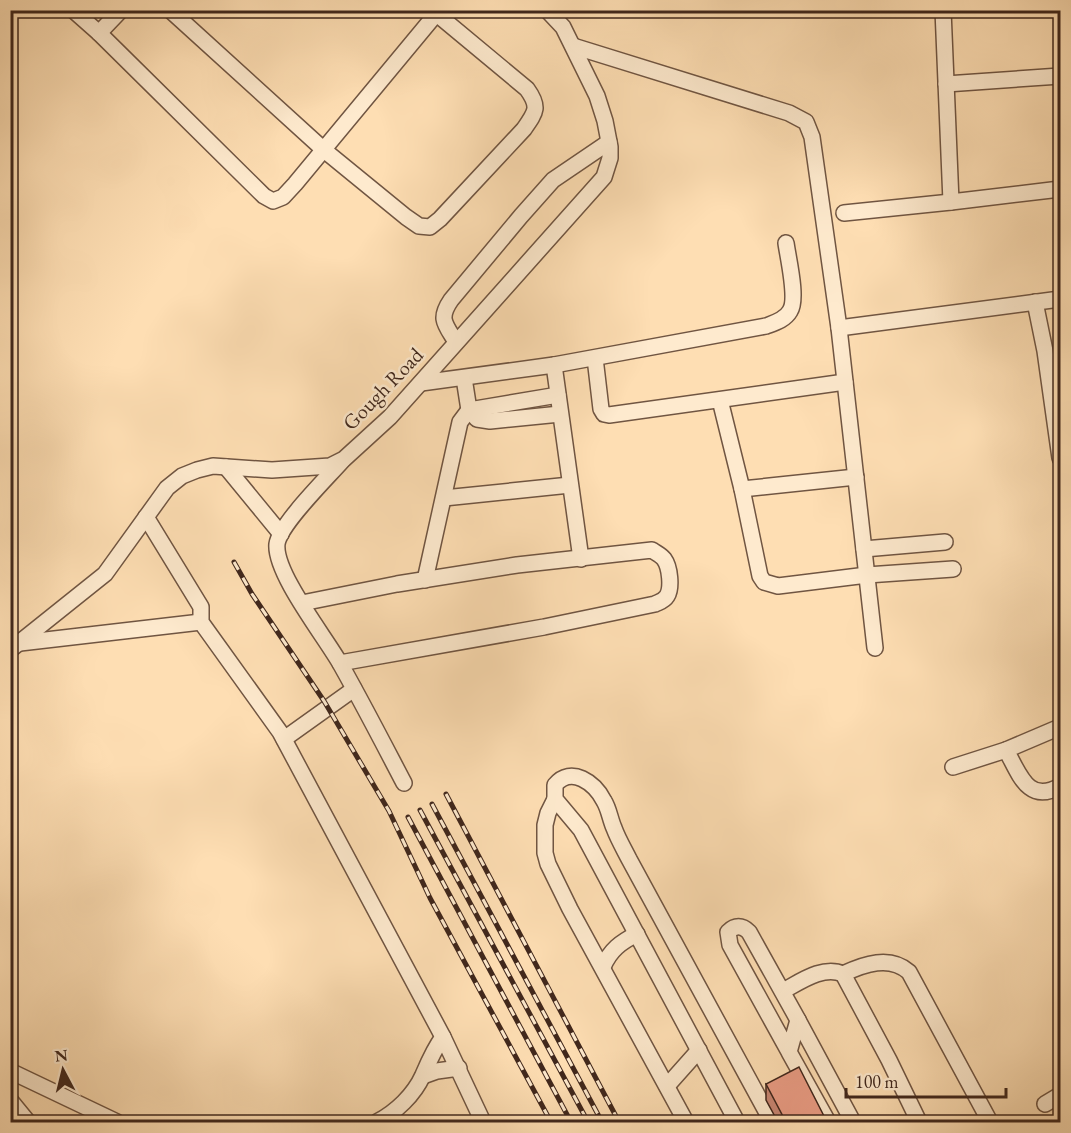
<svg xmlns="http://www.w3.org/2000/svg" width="1071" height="1133" viewBox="0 0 1071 1133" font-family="'EB Garamond',serif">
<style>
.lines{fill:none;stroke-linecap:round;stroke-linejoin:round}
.minor-casing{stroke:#705542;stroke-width:18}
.minor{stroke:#feeace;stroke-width:15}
.rail-casing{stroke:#40271c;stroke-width:5}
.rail{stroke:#feeace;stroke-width:3;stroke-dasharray:9;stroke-linecap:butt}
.wall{fill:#c88672;stroke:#40271c;stroke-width:1.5}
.building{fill:#e99c84;stroke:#40271c;stroke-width:1.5}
.labels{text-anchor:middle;stroke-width:5;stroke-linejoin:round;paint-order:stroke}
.street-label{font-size:21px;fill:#40271c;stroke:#feeace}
</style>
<rect width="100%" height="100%" fill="#fedeb3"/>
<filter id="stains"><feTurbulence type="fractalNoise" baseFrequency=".00333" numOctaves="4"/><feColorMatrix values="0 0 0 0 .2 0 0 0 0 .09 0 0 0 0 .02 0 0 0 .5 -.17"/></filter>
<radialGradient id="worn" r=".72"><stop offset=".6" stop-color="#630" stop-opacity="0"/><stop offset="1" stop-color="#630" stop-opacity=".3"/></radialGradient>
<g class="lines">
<defs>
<g id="minor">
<path d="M 73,10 L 99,33 L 264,196 L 273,201 L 283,197 L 295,184 L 436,14"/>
<path d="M 170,10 L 324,150 L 406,217 L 419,226 L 430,227 L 440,219 L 524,129 C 536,112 540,107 527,89 L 432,10"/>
<path d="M 943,10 L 951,202 L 1060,189"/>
<path d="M 99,33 L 121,10"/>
<path d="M 573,46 L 789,113 L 806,122 L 812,137 L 839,328 L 875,648"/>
<path d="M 946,84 L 1060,76"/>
<path d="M 844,213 L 951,202"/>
<path d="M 1035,302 L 1045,351 L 1060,458"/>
<path d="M 839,328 L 1060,299"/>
<path d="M 456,342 C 445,324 438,319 451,300 L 521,216 L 553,180 L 609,142"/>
<path d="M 595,358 L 601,409 L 604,414 L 609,415 L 845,382"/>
<path d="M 554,365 L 581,559"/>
<path d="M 464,378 L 469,410 L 477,419 L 490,421 L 560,414"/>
<path d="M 421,383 L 554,365 L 766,326 C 774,323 785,320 790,311 C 798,299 788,258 786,243"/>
<path d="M 720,400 L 742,489 L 760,576 L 764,582 L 778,586 L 867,575 L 953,569"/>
<path d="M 342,461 C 327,478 280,524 277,544 C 274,573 326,638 341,665 C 363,704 383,743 404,783"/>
<path d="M 226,467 L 281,534"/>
<path d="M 742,489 L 856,477"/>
<path d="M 444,498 L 570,485"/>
<path d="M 146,517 L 201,607 L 201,622 L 280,732 L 443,1037 L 483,1122"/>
<path d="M 864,549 L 945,542"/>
<path d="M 425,580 L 460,422 L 469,410 L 558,395"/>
<path d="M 302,603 L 397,584 L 517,565 L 652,550 C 656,553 661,555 664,559 C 670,567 672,588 667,596 C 664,601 659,602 655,604 L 544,627 L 340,663"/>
<path d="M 20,643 L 201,622"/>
<path d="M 10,650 L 105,574 L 167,488 L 182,476 L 197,470 L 213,466 L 272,470 L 330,466 L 344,459 L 390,417 L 604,177 L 610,158 L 610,147 L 605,121 L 597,96 L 563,27 L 547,10"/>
<path d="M 284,739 L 354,689"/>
<path d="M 1006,750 C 1019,773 1028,805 1060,786"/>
<path d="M 953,767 L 1006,750 L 1060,727"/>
<path d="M 555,799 L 548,813 L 545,825 L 545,853 L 548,864 L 570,909 L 686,1122"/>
<path d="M 603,967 C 610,950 621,942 637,934"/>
<path d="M 843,974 C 864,964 890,955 909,972 L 990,1122"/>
<path d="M 783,991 C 800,982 823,965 843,974 L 889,1060 L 919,1122"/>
<path d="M 798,1020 L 853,1122"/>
<path d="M 789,1052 L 730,945 L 728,932 C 735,925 742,925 749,932 L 798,1020 L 789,1052 L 828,1122"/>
<path d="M 10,1071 L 117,1122"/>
<path d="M 423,1076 L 437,1071 L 459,1068"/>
<path d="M 667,1086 L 699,1050"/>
<path d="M 10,1100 L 28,1122"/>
<path d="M 1045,1104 L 1060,1095"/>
<path d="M 377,1122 C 396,1112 414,1095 423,1075 C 429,1061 434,1049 443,1037"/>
<path d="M 737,1122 L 581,830 L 555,799 L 555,785 C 571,765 595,783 604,801 C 609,809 610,819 614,828 C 618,839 624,849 629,859 L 772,1122"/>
</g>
</defs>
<!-- minor casing -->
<use href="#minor" class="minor-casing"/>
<!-- minor -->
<use href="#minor" class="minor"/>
<defs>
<g id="rail">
<path d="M 234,562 L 252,594 L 324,701 L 389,811 L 430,898 L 551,1122"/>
<path d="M 446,794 L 619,1122"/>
<path d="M 432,804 L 602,1122"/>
<path d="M 420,810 L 588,1122"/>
<path d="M 408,817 L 571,1122"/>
</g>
</defs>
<!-- rail casing -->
<use href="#rail" class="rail-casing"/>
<!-- rail -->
<use href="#rail" class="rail"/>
</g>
<!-- wall -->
<path class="wall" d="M 766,1084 L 827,1122 L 778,1122 L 766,1100 Z"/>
<!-- building -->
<path class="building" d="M 799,1067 L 827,1122 L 786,1122 L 766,1084 Z"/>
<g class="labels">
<!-- street labels -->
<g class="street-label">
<text transform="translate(383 389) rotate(-46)" y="7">Gough Road</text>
</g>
</g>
<!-- margin -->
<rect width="1071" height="1133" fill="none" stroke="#fedeb3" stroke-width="36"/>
<rect x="12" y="12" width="1047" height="1109" fill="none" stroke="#40271c" stroke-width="3"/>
<rect x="18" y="18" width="1035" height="1097" fill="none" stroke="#40271c" stroke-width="1.5"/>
<!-- north arrow -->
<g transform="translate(63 1070) rotate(353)" stroke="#feeace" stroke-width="4.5" paint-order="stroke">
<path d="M0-4.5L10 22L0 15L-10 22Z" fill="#40271c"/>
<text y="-9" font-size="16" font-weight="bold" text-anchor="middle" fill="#40271c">N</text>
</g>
<!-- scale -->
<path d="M846 1088v9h160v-9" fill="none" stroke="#40271c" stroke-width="3"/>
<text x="855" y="1088" font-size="18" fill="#40271c" stroke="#feeace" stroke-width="4.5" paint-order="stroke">100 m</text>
<rect width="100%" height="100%" filter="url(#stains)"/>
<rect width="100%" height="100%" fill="url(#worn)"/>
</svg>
